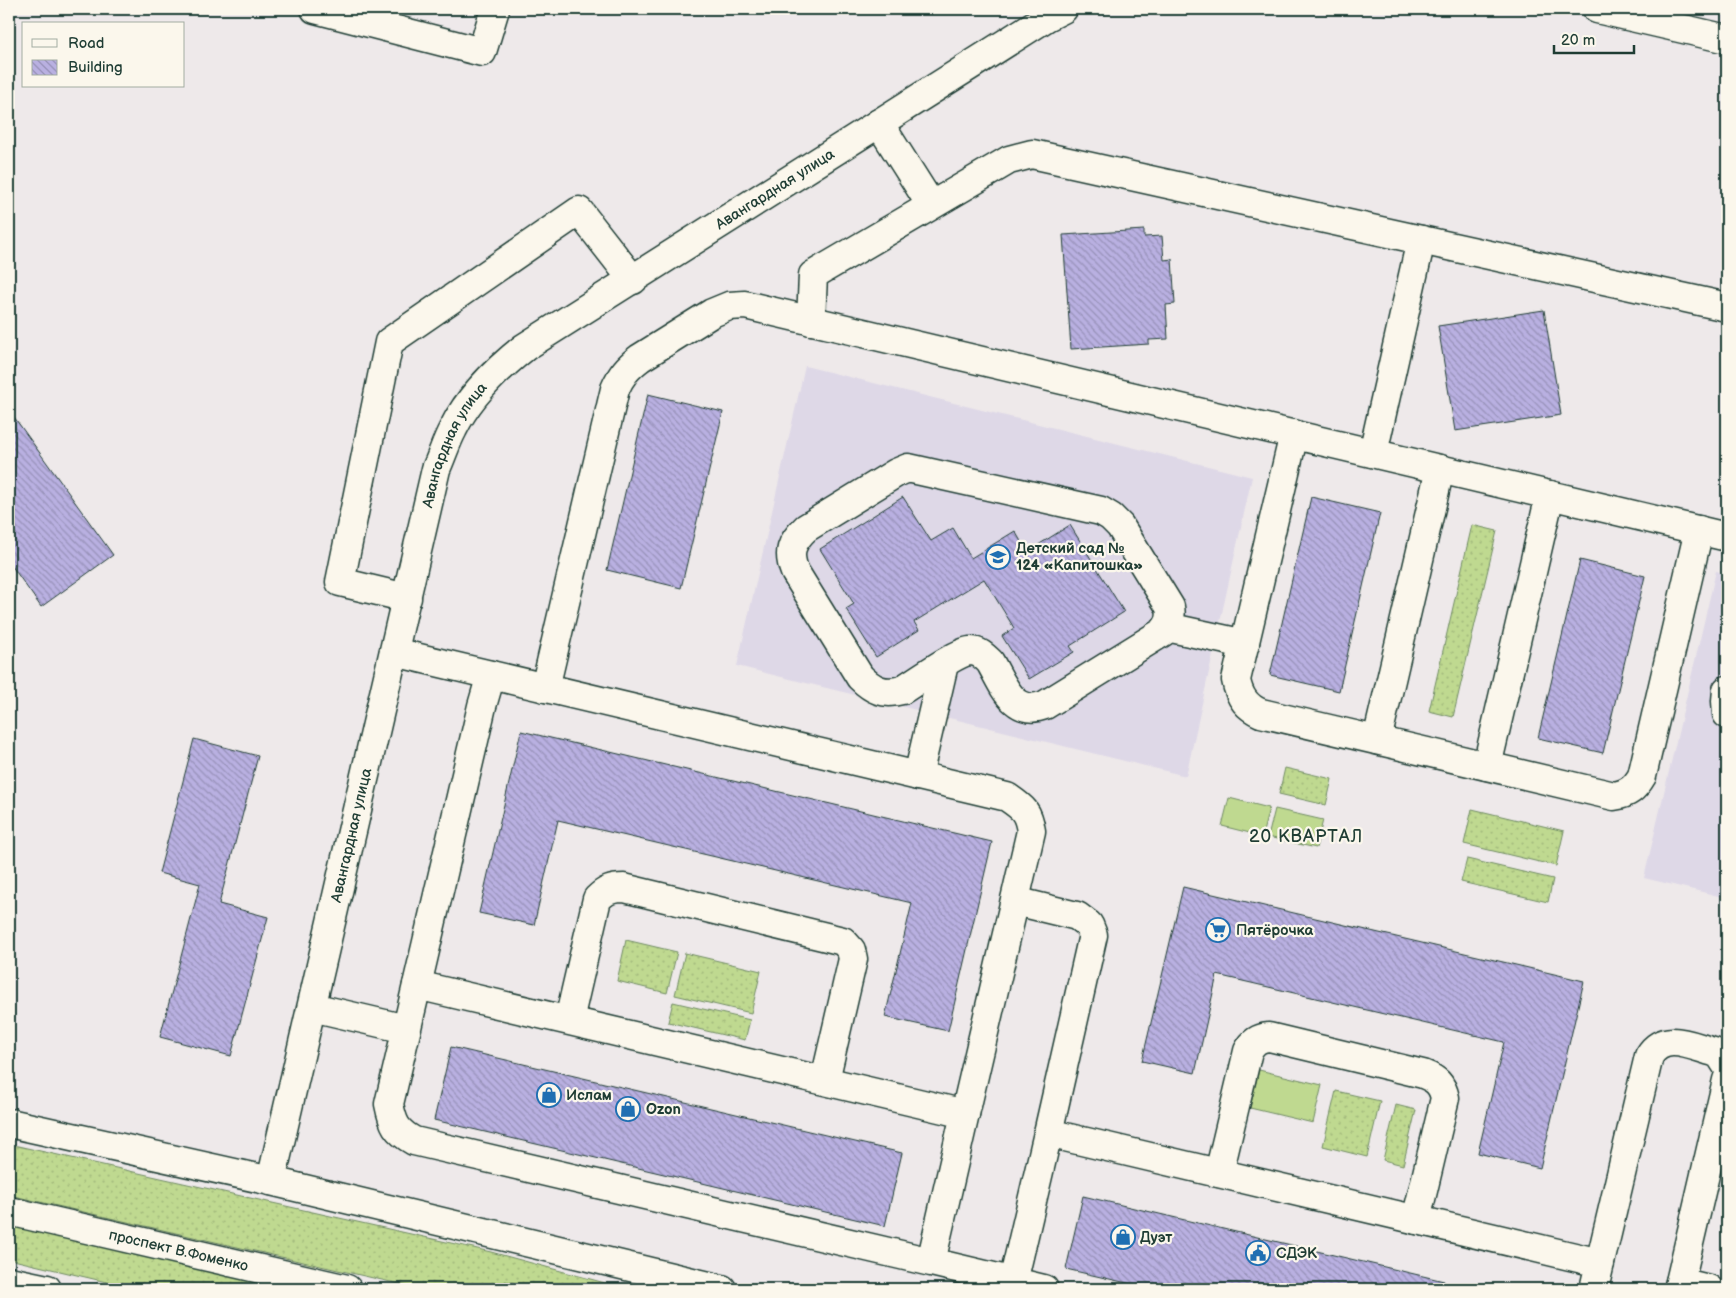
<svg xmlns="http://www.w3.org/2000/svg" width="1736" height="1298" viewBox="0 0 1736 1298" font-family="'Balsamiq Sans',sans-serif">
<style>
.built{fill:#ded8e7}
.grass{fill:url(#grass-dots);stroke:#6f8b62}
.garden{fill:#bfd990;stroke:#6f8b62}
.building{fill:url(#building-back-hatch);stroke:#1f3d34}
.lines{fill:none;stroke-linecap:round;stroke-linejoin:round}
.minor-casing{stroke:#1f3d34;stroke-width:31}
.major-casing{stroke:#1f3d34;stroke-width:31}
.minor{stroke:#fbf7ec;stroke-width:28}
.major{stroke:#fbf7ec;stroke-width:28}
.labels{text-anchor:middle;stroke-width:4.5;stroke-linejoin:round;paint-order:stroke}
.street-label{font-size:15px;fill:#1f3d34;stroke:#fbf7ec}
.poi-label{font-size:15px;font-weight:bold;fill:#1f3d34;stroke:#fbf7ec;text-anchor:start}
.quarter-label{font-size:18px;letter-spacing:1px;fill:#1f3d34;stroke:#fbf7ec}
</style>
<defs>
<pattern id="grass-dots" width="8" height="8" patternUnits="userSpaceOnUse" patternTransform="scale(1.25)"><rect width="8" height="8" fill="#bfd990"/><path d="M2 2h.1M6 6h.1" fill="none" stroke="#a4bb7d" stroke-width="1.8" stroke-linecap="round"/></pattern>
<pattern id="building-back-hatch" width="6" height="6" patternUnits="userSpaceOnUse" patternTransform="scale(1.25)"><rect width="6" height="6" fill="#b9b0e1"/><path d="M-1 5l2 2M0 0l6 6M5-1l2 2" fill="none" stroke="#9690b7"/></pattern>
</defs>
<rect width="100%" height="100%" fill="#eee9ea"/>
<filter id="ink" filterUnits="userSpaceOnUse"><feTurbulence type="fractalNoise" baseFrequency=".02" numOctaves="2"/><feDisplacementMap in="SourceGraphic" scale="10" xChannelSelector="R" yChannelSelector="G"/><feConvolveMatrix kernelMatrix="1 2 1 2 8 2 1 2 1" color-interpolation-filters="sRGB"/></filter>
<g filter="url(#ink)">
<!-- built -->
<g class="built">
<path d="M 805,366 L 1252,477 L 1186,776 L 737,666 Z"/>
<path d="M 1716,571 L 1727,574 L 1727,898 L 1644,878 Z"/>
</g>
<!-- grass -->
<g class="grass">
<path d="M 1472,525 L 1497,531 L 1453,717 L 1429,711 Z"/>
<path d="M 1285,768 L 1332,779 L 1326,805 L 1279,794 Z"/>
<path d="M 1472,809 L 1564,831 L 1556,866 L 1464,844 Z"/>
<path d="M 1467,859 L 1553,879 L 1548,902 L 1461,882 Z"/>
<path d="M 626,940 L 677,952 L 667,993 L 617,981 Z"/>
<path d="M 685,953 L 761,971 L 751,1013 L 675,995 Z"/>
<path d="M 673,1002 L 750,1020 L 745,1040 L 668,1022 Z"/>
<path d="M 1336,1091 L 1380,1101 L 1367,1157 L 1323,1146 Z"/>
<path d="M 1396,1105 L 1416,1110 L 1403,1165 L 1383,1160 Z"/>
<path d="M 9,1144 L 491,1252 L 627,1289 L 542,1289 L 505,1281 L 503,1289 L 417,1288 L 9,1195 Z"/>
<path d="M 9,1223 L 287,1289 L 136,1289 L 9,1259 Z"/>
</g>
<!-- garden -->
<g class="garden">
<path d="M 1229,798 L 1269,808 L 1262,836 L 1222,826 Z"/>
<path d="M 1275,809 L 1323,820 L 1316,848 L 1268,837 Z"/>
<path d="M 1259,1070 L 1322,1085 L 1313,1123 L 1250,1108 Z"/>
</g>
<!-- building -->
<g class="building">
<path d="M 1144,230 L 1144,237 L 1162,236 L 1164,260 L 1172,259 L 1175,304 L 1166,305 L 1168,339 L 1149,340 L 1149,344 L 1071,349 L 1063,235 Z"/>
<path d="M 1544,310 L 1561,415 L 1455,431 L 1438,326 Z"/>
<path d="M 648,394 L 723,412 L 681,588 L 607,570 Z"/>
<path d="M 9,410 L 113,555 L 41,607 L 9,562 Z"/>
<path d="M 903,497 L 931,541 L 953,528 L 971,558 L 1015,531 L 1027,552 L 1070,525 L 1124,612 L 1070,646 L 1074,652 L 1029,679 L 1002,636 L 1014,628 L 984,579 L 914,622 L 919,630 L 876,657 L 846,609 L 854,604 L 820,549 Z"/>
<path d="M 1311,497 L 1380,513 L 1339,691 L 1270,675 Z"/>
<path d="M 1580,560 L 1645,576 L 1603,753 L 1538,738 Z"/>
<path d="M 521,731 L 992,842 L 948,1031 L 885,1017 L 912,903 L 558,820 L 534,925 L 479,913 Z"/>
<path d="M 194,739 L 258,756 L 219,904 L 268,917 L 231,1056 L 160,1037 L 200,884 L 159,873 Z"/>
<path d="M 1183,887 L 1584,981 L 1540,1168 L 1478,1153 L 1504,1042 L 1217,975 L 1195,1073 L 1142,1061 Z"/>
<path d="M 451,1047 L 902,1153 L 885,1226 L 434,1120 Z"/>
<path d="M 1083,1196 L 1444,1281 L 1443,1289 L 1153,1289 L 1066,1269 Z"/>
</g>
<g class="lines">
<defs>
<g id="minor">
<path d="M 315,9 L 482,52 L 495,9"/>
<path d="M 1597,9 L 1727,39"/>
<path d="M 879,123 L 931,205"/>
<path d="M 1421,240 L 1727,307"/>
<path d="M 811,321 L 813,275 L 1009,160 L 1032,154 L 1421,240 L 1373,453"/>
<path d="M 1294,434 L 1236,680 C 1239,696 1246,707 1261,713 L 1614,796 C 1628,794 1635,788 1642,776 L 1699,530"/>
<path d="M 908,468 L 1101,511 L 1111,517 L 1120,526 L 1170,607 C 1172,617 1170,624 1163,632 L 1045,705 C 1013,717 1003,684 990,662 C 984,656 979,651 970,651 C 957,652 915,682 902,690 C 884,695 873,690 860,677 L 795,572 C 787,553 791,542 806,528 L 896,473 Z"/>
<path d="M 407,598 L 340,582 L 389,342 L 579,211 L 633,280"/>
<path d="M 1167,627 L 1245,644"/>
<path d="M 394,652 L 1007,797 C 1023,808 1028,811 1031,831 L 965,1114"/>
<path d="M 545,688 L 615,389 C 621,375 628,367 640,358 L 712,313 L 729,306 L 745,305 L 1727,537"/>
<path d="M 1727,690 L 1726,701 L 1727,714"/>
<path d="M 1377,740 L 1440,469"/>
<path d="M 1487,766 L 1550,495"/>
<path d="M 918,776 L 944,664"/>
<path d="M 1015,901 L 1077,916 L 1089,925 L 1093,935 L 1048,1133"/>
<path d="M 417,985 L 482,706 L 491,675"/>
<path d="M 312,1007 L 406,1029"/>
<path d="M 569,1020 L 597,899 C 606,890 612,888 624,888 L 843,941 L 851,950 L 853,959 L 825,1080"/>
<path d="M 9,1123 L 271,1181 L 722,1289"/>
<path d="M 1219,1173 L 1248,1051 C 1253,1042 1258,1038 1269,1037 L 1423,1074 C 1436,1079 1442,1084 1445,1098 L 1416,1220"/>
<path id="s1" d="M 271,1181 L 436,469 C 442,456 446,442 453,429 C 469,396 496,370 525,347 L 1047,17 L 1063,9"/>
<path d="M 931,1262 L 414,1141 C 396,1131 393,1124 389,1104 L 417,985 L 965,1114 L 931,1262 L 1044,1289"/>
<path d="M 1600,1263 L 1649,1056 C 1664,1031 1691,1046 1714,1052 L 1720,1055 L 1727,1066"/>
<path d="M 1013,1282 L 1048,1133 L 1600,1263 L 1594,1289"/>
<path d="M 1680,1282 L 1727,1080"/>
<path d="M 1678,1289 L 1680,1282 L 1709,1289"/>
</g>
<g id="major">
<path id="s2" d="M 9,1211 L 347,1289"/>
<path d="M 9,1281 L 47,1289"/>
</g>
</defs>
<!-- minor casing -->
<use href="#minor" class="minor-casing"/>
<!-- major casing -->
<use href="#major" class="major-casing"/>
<!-- minor -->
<use href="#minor" class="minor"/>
<!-- major -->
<use href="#major" class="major"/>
</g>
</g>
<!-- icons -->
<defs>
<symbol id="school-ring" viewBox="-11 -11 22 22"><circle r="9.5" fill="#fbf7ec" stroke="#1f6fb2" stroke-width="1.5"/><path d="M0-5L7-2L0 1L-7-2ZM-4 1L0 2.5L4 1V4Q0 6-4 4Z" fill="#1f6fb2"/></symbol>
<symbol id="supermarket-ring" viewBox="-11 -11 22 22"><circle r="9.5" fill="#fbf7ec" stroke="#1f6fb2" stroke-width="1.5"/><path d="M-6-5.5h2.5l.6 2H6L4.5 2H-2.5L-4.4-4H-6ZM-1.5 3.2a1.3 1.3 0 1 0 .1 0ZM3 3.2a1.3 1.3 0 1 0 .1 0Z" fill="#1f6fb2"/></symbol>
<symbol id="shop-ring" viewBox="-11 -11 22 22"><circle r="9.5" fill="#fbf7ec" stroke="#1f6fb2" stroke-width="1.5"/><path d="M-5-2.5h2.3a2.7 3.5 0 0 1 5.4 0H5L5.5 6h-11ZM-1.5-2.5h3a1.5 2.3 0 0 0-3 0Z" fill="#1f6fb2"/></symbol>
<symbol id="civic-ring" viewBox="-11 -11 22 22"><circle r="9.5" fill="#fbf7ec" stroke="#1f6fb2" stroke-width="1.5"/><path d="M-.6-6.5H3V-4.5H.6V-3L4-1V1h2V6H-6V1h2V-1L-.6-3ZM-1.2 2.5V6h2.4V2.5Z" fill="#1f6fb2"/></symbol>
</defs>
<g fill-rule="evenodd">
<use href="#school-ring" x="984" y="543" width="28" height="28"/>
<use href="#supermarket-ring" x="1204" y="916" width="28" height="28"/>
<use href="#shop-ring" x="535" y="1081" width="28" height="28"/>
<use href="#shop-ring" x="614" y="1095" width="28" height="28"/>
<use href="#shop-ring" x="1109" y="1223" width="28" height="28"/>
<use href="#civic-ring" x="1244" y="1239" width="28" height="28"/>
</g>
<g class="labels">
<!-- street labels -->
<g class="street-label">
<text dy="5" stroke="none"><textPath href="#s1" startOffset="1180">Авангардная улица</textPath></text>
<text dy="5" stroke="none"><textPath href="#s1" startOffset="760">Авангардная улица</textPath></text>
<text dy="5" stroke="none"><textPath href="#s1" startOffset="355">Авангардная улица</textPath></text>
<text dy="5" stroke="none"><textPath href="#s2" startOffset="174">проспект В.Фоменко</textPath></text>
</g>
<!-- poi labels -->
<g class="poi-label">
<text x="1016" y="553">Детский сад №<tspan x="1016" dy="17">124 «Капитошка»</tspan></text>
<text x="1236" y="935">Пятёрочка</text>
<text x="566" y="1100">Ислам</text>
<text x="646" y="1114">Ozon</text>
<text x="1140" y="1242">Дуэт</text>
<text x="1276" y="1258">СДЭК</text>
</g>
<!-- quarter labels -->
<g class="quarter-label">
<text x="1306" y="842">20 КВАРТАЛ</text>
</g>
</g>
<!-- margin -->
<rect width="1736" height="1298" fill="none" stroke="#fbf7ec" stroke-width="30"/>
<rect x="15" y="15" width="1706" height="1268" fill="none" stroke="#1f3d34" stroke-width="2" filter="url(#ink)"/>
<!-- legend -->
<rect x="22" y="22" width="162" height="65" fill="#fbf7ec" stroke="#a3ada2"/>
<rect x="32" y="39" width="25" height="8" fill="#fbf7ec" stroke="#a3ada2"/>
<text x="68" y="48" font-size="15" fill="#1f3d34">Road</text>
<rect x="32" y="60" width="25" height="15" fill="url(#building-back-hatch)" stroke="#a3ada2"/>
<text x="68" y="72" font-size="15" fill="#1f3d34">Building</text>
<!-- scale -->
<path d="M1554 45v8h80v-8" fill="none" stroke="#1f3d34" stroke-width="2.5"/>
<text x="1561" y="45" font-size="15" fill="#1f3d34" stroke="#fbf7ec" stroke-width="4" paint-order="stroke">20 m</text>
</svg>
